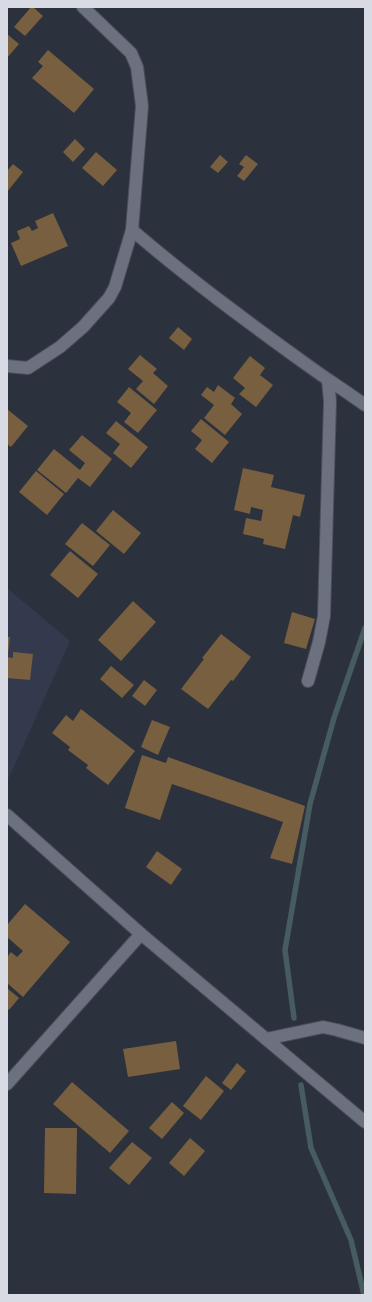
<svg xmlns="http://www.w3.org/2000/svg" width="372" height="1302" viewBox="0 0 372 1302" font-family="'Archivo Narrow',sans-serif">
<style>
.built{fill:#343a4e}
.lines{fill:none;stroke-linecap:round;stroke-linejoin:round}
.stream{stroke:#465c60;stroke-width:5.5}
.building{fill:#775f3f}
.minor-casing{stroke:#4c4f5a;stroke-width:14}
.minor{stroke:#6c7180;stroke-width:12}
</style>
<rect width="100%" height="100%" fill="#2c313e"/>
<!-- built -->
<path class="built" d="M 7,588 L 70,641 L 7,782 Z"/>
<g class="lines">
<!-- stream -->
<g class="stream">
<path d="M 294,1018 L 285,950 L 310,804 L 334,718 L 365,628"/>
<path d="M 301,1085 L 311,1148 L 351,1240 L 364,1295"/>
</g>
</g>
<!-- building -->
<g class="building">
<path d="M 31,7 L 33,7 L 43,16 L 25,36 L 14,27 Z"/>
<path d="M 7,34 L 19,44 L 7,58 Z"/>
<path d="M 48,50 L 94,89 L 74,113 L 32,78 L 43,66 L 38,62 Z"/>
<path d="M 75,139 L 85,149 L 73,162 L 63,152 Z"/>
<path d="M 96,152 L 117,170 L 103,186 L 82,168 Z"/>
<path d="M 220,155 L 228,162 L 218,173 L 210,167 Z"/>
<path d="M 246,155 L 258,164 L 244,181 L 237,176 L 244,167 L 239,164 Z"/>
<path d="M 13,164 L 23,172 L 7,192 L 7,171 Z"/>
<path d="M 53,213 L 68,246 L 21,266 L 11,243 L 20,239 L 17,231 L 29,226 L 32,231 L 38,228 L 35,221 Z"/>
<path d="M 178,327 L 192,339 L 184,350 L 169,338 Z"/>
<path d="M 140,355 L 157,369 L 153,373 L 168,386 L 154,404 L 136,389 L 143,381 L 128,369 Z"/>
<path d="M 250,356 L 265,368 L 260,375 L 273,385 L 256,407 L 239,394 L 245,388 L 233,378 Z"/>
<path d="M 218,385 L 235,398 L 231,404 L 242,414 L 225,435 L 204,418 L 214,405 L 201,395 L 207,387 L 214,392 Z"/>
<path d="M 129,387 L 157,410 L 138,433 L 124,422 L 131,413 L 117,402 Z"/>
<path d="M 7,409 L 28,426 L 11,447 L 7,444 Z"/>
<path d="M 201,419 L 229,442 L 212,463 L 195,449 L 202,440 L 191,431 Z"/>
<path d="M 116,421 L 148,447 L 131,468 L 113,453 L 120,444 L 106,433 Z"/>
<path d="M 82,435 L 112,459 L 90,487 L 78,478 L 66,493 L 37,470 L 54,449 L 80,470 L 85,463 L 69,450 Z"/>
<path d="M 243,468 L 274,475 L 271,487 L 305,495 L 300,517 L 293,515 L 285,549 L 263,544 L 264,539 L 243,534 L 246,518 L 261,521 L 263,510 L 251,507 L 250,514 L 234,510 Z"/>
<path d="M 36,471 L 64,494 L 47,515 L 19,492 Z"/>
<path d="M 113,510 L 141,533 L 124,554 L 96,531 Z"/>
<path d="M 82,523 L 110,545 L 93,566 L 65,544 Z"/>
<path d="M 70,551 L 98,574 L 78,598 L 50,575 Z"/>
<path d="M 133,601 L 156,622 L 121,661 L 98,640 Z"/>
<path d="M 292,612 L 315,619 L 306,649 L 284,643 Z"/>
<path d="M 221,634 L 251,657 L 233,681 L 231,680 L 208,709 L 181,689 L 204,659 L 202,658 Z"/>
<path d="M 7,637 L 10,637 L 8,654 L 7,654 Z"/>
<path d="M 13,652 L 33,654 L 30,680 L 7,678 L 7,657 L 13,658 Z"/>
<path d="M 111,666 L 134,685 L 122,698 L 100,679 Z"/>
<path d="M 144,680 L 157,690 L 145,706 L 132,696 Z"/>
<path d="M 81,709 L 135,751 L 108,785 L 86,768 L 88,765 L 68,750 L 70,747 L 52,733 L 66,715 L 73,721 Z"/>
<path d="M 152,720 L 170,727 L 158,755 L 141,747 Z"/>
<path d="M 142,755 L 166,763 L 168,757 L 305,806 L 292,864 L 270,858 L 283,822 L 172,784 L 160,820 L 125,808 Z"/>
<path d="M 157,851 L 182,869 L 171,885 L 146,867 Z"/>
<path d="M 25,904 L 70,942 L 23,997 L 7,983 L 7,957 L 11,952 L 17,957 L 23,951 L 7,937 L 7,925 Z"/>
<path d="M 7,988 L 19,998 L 9,1010 L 7,1008 Z"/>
<path d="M 176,1041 L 180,1069 L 128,1077 L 123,1049 Z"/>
<path d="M 237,1063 L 246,1071 L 231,1090 L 222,1083 Z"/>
<path d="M 206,1076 L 224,1091 L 201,1120 L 183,1106 Z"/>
<path d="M 72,1082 L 129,1131 L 110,1153 L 53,1104 Z"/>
<path d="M 172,1102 L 184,1113 L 162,1139 L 149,1128 Z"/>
<path d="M 45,1128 L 77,1128 L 76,1194 L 44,1193 Z"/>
<path d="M 190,1138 L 205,1151 L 184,1176 L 169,1163 Z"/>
<path d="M 132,1142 L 152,1158 L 129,1185 L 109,1168 Z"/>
</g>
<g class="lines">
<defs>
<g id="minor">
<path d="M 132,230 C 189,279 249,323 310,367 C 328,380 347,392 365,405"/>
<path d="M 7,366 L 28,368 L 60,347 L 83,327 L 109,298 L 115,287 L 132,230 L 142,106 L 137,67 L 131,53 L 83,7"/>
<path d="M 308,681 L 319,642 L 324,616 L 330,401 L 328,381"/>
<path d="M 7,815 L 141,934 L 365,1122"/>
<path d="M 266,1039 L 323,1027 L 337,1030 L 365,1038"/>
<path d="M 7,1084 L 141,934"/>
</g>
</defs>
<!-- minor casing -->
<use href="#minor" class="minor-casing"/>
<!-- minor -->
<use href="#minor" class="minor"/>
</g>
<!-- border -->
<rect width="372" height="1302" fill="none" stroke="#d8dbe4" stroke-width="16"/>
</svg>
